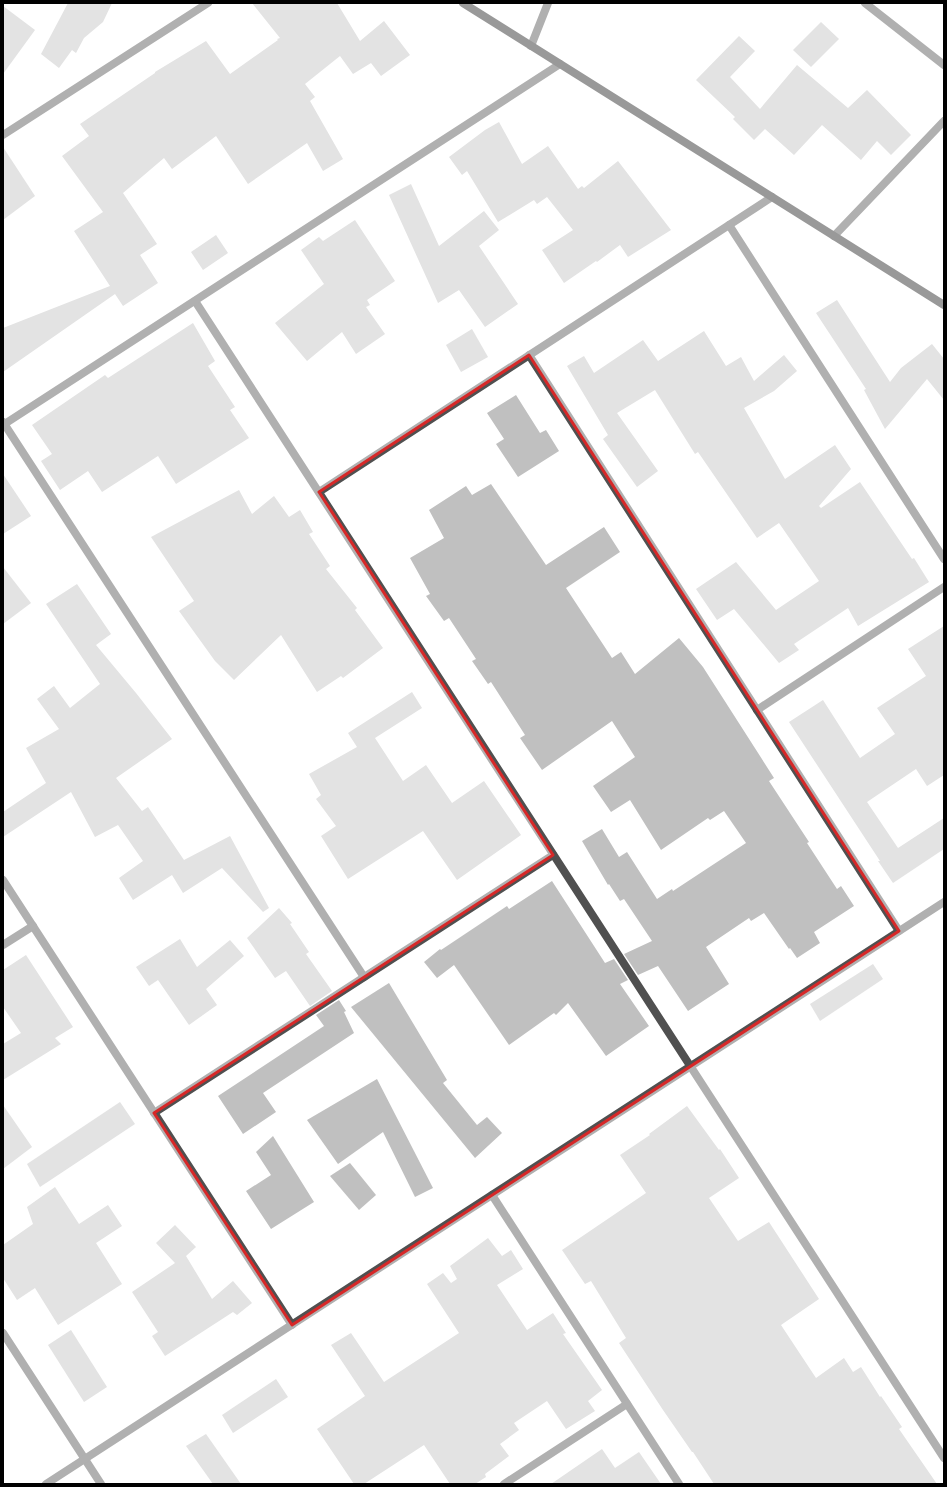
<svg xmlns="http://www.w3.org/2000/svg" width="947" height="1487" viewBox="0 0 947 1487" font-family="'Public Sans',sans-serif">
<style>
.building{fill:#c0c0c0}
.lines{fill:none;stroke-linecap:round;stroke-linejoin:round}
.street{stroke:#505050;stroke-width:8}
.secondary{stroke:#1d1d1d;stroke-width:8}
.marked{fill:none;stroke:#d62828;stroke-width:3;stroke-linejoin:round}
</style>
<rect width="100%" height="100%" fill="#fff"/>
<!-- building -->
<g class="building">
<path d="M 68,3 L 112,3 L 103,22 L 84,38 L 76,53 L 72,50 L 59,68 L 41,54 Z"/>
<path d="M 252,3 L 337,3 L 360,41 L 384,21 L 410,55 L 381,76 L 371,63 L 353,74 L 340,56 L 305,84 L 315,97 L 310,101 L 343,159 L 323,171 L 307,143 L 248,184 L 216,136 L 172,169 L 164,158 L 123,193 L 157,244 L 140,255 L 158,283 L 123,306 L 115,294 L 3,372 L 3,328 L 110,286 L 74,231 L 103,212 L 62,156 L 89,136 L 80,124 L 155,73 L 155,72 L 206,41 L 230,74 L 278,40 L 277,39 L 280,38 Z"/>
<path d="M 3,6 L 35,30 L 3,74 Z"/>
<path d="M 821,22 L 839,39 L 811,67 L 793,50 Z"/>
<path d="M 739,36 L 755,51 L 730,77 L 760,109 L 797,65 L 848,108 L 867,90 L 911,135 L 891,155 L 877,141 L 861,160 L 822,125 L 794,155 L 765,129 L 754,140 L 733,119 L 735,117 L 696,80 Z"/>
<path d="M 499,122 L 522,164 L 548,146 L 578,189 L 582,186 L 584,188 L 618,161 L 671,230 L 628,257 L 620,245 L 597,262 L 596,261 L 564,283 L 542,250 L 573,230 L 547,197 L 537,204 L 534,200 L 498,222 L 467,171 L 462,175 L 449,157 L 485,130 Z"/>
<path d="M 3,147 L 35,196 L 3,220 Z"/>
<path d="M 411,184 L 439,246 L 484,211 L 499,230 L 479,246 L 518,304 L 485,327 L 459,290 L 438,303 L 389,195 Z"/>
<path d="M 355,220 L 395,281 L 367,300 L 370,305 L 366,307 L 385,334 L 356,354 L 342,332 L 307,361 L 275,323 L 324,284 L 301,250 L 319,237 L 323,241 Z"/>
<path d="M 216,235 L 228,253 L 203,270 L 191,252 Z"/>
<path d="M 837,300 L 890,382 L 901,368 L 932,344 L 944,359 L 944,400 L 927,379 L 885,429 L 864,390 L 866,389 L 816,313 Z"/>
<path d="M 193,323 L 215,361 L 208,366 L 235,407 L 230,410 L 249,438 L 176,484 L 158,456 L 102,492 L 88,471 L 60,490 L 41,461 L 52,454 L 32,425 L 105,375 L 108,378 Z"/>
<path d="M 472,329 L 488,357 L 461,372 L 446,345 Z"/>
<path d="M 704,331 L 726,366 L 741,357 L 754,381 L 784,355 L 797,371 L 774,391 L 744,408 L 785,479 L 835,445 L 851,469 L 819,506 L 821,508 L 860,482 L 912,559 L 914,558 L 929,582 L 858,626 L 848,608 L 794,644 L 799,650 L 779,663 L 734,609 L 717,620 L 696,589 L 736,562 L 776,610 L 819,581 L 779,523 L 757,538 L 698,452 L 695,454 L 655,390 L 617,413 L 658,471 L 637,487 L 603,439 L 608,435 L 567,366 L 584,356 L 594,373 L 643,340 L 658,361 Z"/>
<path d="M 516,395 L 540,433 L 546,430 L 559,451 L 518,477 L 496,444 L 504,439 L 487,413 Z"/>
<path d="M 3,474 L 31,516 L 3,534 Z"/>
<path d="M 491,484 L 546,565 L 604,527 L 620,552 L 566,588 L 612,658 L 621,652 L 635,674 L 679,638 L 703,667 L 774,778 L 769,781 L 809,842 L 807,843 L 837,889 L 841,886 L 854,906 L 814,932 L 820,943 L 797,958 L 790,948 L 789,949 L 764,913 L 751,921 L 749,918 L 706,947 L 729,984 L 688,1011 L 658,966 L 638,975 L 624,954 L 652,941 L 624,899 L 620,901 L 609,884 L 608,885 L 582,841 L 602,829 L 619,857 L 627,852 L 657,899 L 672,889 L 673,891 L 746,843 L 724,811 L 710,820 L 708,818 L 661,850 L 630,800 L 611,812 L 593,786 L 635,757 L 612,721 L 542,770 L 520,738 L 525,735 L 491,682 L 488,684 L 472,661 L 476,659 L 449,618 L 444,621 L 426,596 L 430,594 L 410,558 L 444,538 L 429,510 L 466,486 L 472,495 Z"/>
<path d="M 239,490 L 252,514 L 274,496 L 289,517 L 300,510 L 313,532 L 309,534 L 330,566 L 326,569 L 357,608 L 355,610 L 383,648 L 343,678 L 341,676 L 317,692 L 281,635 L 234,680 L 215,661 L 179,611 L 194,601 L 151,537 Z"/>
<path d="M 3,567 L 31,603 L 3,624 Z"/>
<path d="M 77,584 L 111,634 L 96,645 L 136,693 L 172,739 L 116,778 L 142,811 L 148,807 L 184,860 L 230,836 L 269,908 L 263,912 L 222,868 L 183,893 L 172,875 L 133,900 L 119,878 L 143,861 L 118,825 L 95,837 L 71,792 L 3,837 L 3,812 L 46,783 L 26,748 L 59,729 L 37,699 L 54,686 L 70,708 L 100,684 L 46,604 Z"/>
<path d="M 944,626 L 944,775 L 927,786 L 916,769 L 867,802 L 898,848 L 944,818 L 944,849 L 893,883 L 878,861 L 880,861 L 789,722 L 823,700 L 860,758 L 895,734 L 877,708 L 926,676 L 908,649 Z"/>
<path d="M 412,692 L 422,708 L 375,738 L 403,781 L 426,765 L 452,803 L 484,781 L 521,835 L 457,880 L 423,831 L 348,879 L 321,836 L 336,826 L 316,799 L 321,795 L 309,774 L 357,747 L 348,733 Z"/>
<path d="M 552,881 L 605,963 L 614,959 L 628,980 L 620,984 L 649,1026 L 606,1056 L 568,1003 L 556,1015 L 554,1013 L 509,1045 L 454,965 L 437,978 L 424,962 L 440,949 L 441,950 L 507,906 L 509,909 Z"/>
<path d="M 279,908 L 292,923 L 290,924 L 309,952 L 306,954 L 332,991 L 310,1006 L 286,971 L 275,978 L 247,938 Z"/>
<path d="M 180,939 L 197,967 L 230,940 L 244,956 L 206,989 L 217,1005 L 189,1025 L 158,980 L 149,986 L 136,967 Z"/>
<path d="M 26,955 L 73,1027 L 55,1038 L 61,1044 L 3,1080 L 3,1044 L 21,1033 L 3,1007 L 3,970 Z"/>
<path d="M 873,964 L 883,979 L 820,1021 L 810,1004 Z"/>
<path d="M 389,983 L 447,1080 L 443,1083 L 477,1125 L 487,1117 L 502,1133 L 475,1158 L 351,1007 Z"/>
<path d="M 339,1000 L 346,1011 L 344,1012 L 354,1033 L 263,1093 L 276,1112 L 243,1134 L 218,1096 L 324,1026 L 316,1015 Z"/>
<path d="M 377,1079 L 433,1188 L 415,1197 L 383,1132 L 338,1164 L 307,1120 Z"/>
<path d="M 120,1102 L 135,1124 L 40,1187 L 27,1164 Z"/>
<path d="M 3,1105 L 32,1147 L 3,1169 Z"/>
<path d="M 687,1106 L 719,1150 L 720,1149 L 739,1178 L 709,1198 L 738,1241 L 769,1222 L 819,1299 L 781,1325 L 816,1378 L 844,1358 L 853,1372 L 861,1367 L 880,1397 L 881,1396 L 902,1427 L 899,1429 L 937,1484 L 714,1484 L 693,1452 L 692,1452 L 663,1410 L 619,1343 L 626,1338 L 591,1281 L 585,1284 L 562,1250 L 646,1193 L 620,1155 L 650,1135 L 649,1134 Z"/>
<path d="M 273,1136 L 314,1202 L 271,1229 L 246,1191 L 271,1175 L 256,1152 Z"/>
<path d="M 350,1163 L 376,1195 L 359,1210 L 330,1176 Z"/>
<path d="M 55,1187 L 79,1224 L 108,1205 L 122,1226 L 96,1243 L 122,1284 L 58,1325 L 35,1288 L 17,1300 L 3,1278 L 3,1245 L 33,1224 L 27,1207 Z"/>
<path d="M 175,1225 L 196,1247 L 186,1256 L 212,1299 L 233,1281 L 252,1303 L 237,1315 L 233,1312 L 165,1356 L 152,1336 L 158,1332 L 132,1292 L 175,1263 L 156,1243 Z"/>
<path d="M 488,1238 L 502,1256 L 511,1250 L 523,1269 L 497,1285 L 527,1330 L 553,1313 L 566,1333 L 563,1334 L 602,1390 L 588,1401 L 595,1411 L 566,1429 L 547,1401 L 514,1423 L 519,1430 L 500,1444 L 509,1456 L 485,1474 L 486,1477 L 475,1484 L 450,1484 L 424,1445 L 364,1484 L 354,1484 L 317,1429 L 365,1396 L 331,1345 L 351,1333 L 384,1382 L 459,1333 L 427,1284 L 443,1273 L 451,1283 L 457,1279 L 450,1266 Z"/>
<path d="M 71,1330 L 107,1387 L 84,1402 L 48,1345 Z"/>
<path d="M 276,1379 L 288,1397 L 233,1433 L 222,1415 Z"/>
<path d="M 206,1434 L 241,1484 L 213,1484 L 186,1446 Z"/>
<path d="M 602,1449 L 615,1468 L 639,1452 L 661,1484 L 551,1484 Z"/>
</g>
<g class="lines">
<!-- street -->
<g class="street">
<path d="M 865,3 L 944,65"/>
<path d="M 531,46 L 548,3"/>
<path d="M 3,135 L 208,3"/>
<path d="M 729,225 L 944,559"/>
<path d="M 834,236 L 944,121"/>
<path d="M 195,301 L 944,1458"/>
<path d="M 529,355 L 899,931"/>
<path d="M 3,422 L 364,977"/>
<path d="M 3,425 L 560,64"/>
<path d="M 319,492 L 772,197"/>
<path d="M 757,710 L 944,587"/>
<path d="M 3,880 L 292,1325"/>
<path d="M 3,945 L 33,926"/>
<path d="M 154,1113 L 553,855"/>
<path d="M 492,1195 L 679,1484"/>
<path d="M 3,1333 L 101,1484"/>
<path d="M 46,1484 L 944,902"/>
<path d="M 504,1484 L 627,1404"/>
</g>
<!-- secondary -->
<path class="secondary" d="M 463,3 L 944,305"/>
</g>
<!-- marked area -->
<path d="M0 0H947V1487H0ZM 529,355 L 899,931 L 292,1325 L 154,1113 L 553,855 L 319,492 Z" fill="#fff" fill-opacity=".55" fill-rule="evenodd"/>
<path class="marked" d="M 529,355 L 899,931 L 292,1325 L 154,1113 L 553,855 L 319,492 Z"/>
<!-- border -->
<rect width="947" height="1487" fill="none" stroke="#000000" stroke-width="8"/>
</svg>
